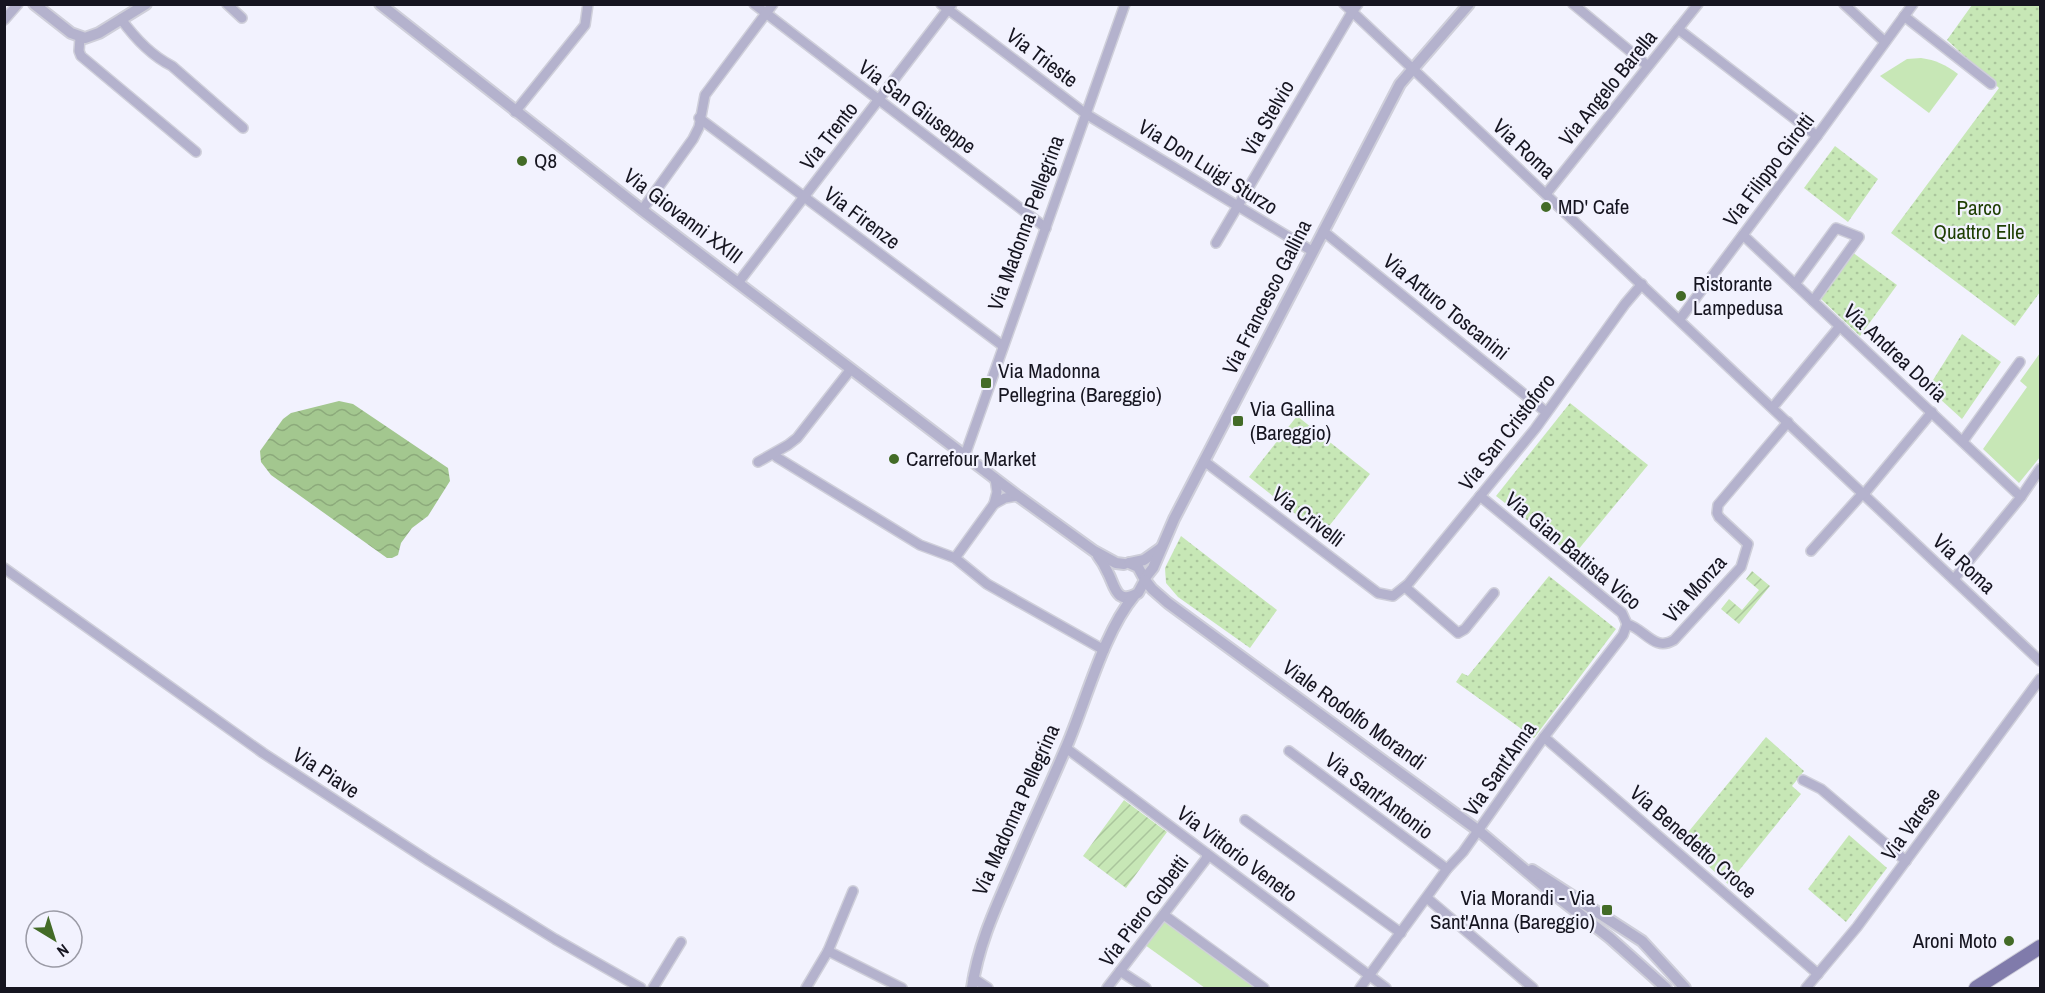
<svg xmlns="http://www.w3.org/2000/svg" width="2045" height="993" viewBox="0 0 2045 993" font-family="'Archivo Narrow',sans-serif">
<style>
.grass{fill:#c7e7b6}
.park{fill:url(#park-dots)}
.garden{fill:url(#garden-furrows)}
.water{fill:url(#water-waves)}
.lines{fill:none;stroke-linecap:round;stroke-linejoin:round}
.minor-casing{stroke:#cfcfda;stroke-width:12}
.tertiary-casing{stroke:#cfcfda;stroke-width:14}
.primary-casing{stroke:#cfcfda;stroke-width:16}
.minor{stroke:#b4b2cd;stroke-width:9}
.tertiary{stroke:#b4b2cd;stroke-width:10}
.primary{stroke:#807bab;stroke-width:14}
.poi-dot{fill:#436b27;stroke:#f2f2fe;stroke-width:2}
.labels{text-anchor:middle;stroke-width:4.5;stroke-linejoin:round;paint-order:stroke}
.street-label{font-size:21px;fill:#161520;stroke:#f2f2fe}
.poi-label{font-size:21px;fill:#161520;stroke:#f2f2fe;text-anchor:start}
.park-label{font-size:21px;fill:#1e3e02;stroke:#f2f2fe}
</style>
<defs>
<pattern id="park-dots" width="8" height="8" patternUnits="userSpaceOnUse" patternTransform="scale(1.5)"><rect width="8" height="8" fill="#c7e7b6"/><path d="M2 2h.1M6 6h.1" fill="none" stroke="#aac59c" stroke-width="1.8" stroke-linecap="round"/></pattern>
<pattern id="garden-furrows" width="10" height="10" patternUnits="userSpaceOnUse" patternTransform="scale(1.5)"><rect width="10" height="10" fill="#c7e7b6"/><path d="M-1 1l2-2M0 10L10 0M9 11l2-2" fill="none" stroke="#aac59c"/></pattern>
<pattern id="water-waves" width="16" height="10" patternUnits="userSpaceOnUse" patternTransform="scale(1.5)"><rect width="16" height="10" fill="#a3c78f"/><path d="M0 5q4-4 8 0t8 0" fill="none" stroke="#8caa7b"/></pattern>
</defs>
<rect width="100%" height="100%" fill="#f2f2fe"/>
<!-- grass -->
<g class="grass">
<path d="M 1921,58 C 1936,60 1946,65 1958,74 L 1929,113 L 1880,76 L 1907,59 Z"/>
<path d="M 2040,353 L 2040,457 L 2019,483 L 1983,449 L 2027,387 L 2020,381 Z"/>
<path d="M 1165,919 L 1259,988 L 1205,988 L 1145,945 Z"/>
</g>
<!-- park -->
<g class="park">
<path d="M 1972,5 L 2040,5 L 2040,292 L 2015,326 L 1891,233 L 1999,88 L 1947,40 Z"/>
<path d="M 1835,146 L 1878,179 L 1848,222 L 1804,188 Z"/>
<path d="M 1852,252 L 1897,285 L 1860,336 L 1819,297 Z"/>
<path d="M 1962,334 L 2001,362 L 1962,419 L 1928,388 Z"/>
<path d="M 1570,403 L 1648,465 L 1573,556 L 1496,496 Z"/>
<path d="M 1297,416 L 1370,474 L 1322,535 L 1249,477 Z"/>
<path d="M 1181,536 L 1277,610 L 1250,648 L 1178,597 L 1166,583 L 1165,568 Z"/>
<path d="M 1549,576 L 1616,629 L 1534,738 L 1456,682 L 1462,673 L 1468,676 Z"/>
<path d="M 1766,737 L 1804,771 L 1792,786 L 1801,794 L 1728,884 L 1681,841 Z"/>
<path d="M 1849,835 L 1887,868 L 1846,922 L 1808,889 Z"/>
</g>
<!-- garden -->
<g class="garden">
<path d="M 1752,571 L 1770,586 L 1739,624 L 1721,609 L 1729,599 L 1742,610 L 1759,590 L 1746,579 Z"/>
<path d="M 1124,800 L 1167,832 L 1126,888 L 1083,856 Z"/>
</g>
<!-- water -->
<path class="water" d="M 339,401 L 353,404 L 448,468 L 450,481 L 428,516 L 412,528 L 401,543 L 398,555 L 392,558 L 387,558 L 271,475 L 261,462 L 260,451 L 283,419 L 291,413 Z"/>
<g class="lines">
<defs>
<g id="minor">
<path d="M 227,4 L 242,18"/>
<path d="M 754,4 L 1046,228"/>
<path d="M 941,4 L 1086,114 L 1312,251"/>
<path d="M 1344,4 L 2040,661"/>
<path d="M 1573,4 L 1648,66"/>
<path d="M 1844,4 L 1885,42"/>
<path d="M 1904,16 L 1991,84"/>
<path d="M 121,19 C 134,37 152,56 172,66 L 243,128"/>
<path d="M 4,20 L 18,4"/>
<path d="M 1678,29 L 1817,136"/>
<path d="M 80,38 L 79,51 L 81,56 L 196,152"/>
<path d="M 515,112 L 585,25 L 588,4"/>
<path d="M 699,118 L 1003,346"/>
<path d="M 1546,194 L 1698,4"/>
<path d="M 642,210 L 693,139 L 699,127 L 705,95 L 773,4"/>
<path d="M 1323,231 L 1546,412"/>
<path d="M 1743,235 L 2021,497"/>
<path d="M 1216,243 L 1352,12 L 1358,4"/>
<path d="M 738,283 L 952,4"/>
<path d="M 1795,284 L 1836,228 L 1859,237 L 1813,301"/>
<path d="M 1680,319 L 1817,136 L 1913,4"/>
<path d="M 1773,407 L 1840,326"/>
<path d="M 1963,441 L 2020,362"/>
<path d="M 773,454 L 778,458 L 920,545 L 955,558 L 987,584 L 1104,650"/>
<path d="M 965,455 L 1125,4"/>
<path d="M 1204,461 L 1378,593 L 1393,596 L 1408,584 L 1535,429 L 1625,304 L 1642,284"/>
<path d="M 758,462 L 788,445 L 797,438 L 851,369"/>
<path d="M 995,478 L 997,492 L 994,504 L 1005,498 L 1018,496"/>
<path d="M 1864,494 L 1932,412"/>
<path d="M 1480,496 L 1622,613 L 1627,624 C 1645,629 1654,652 1674,640 L 1741,567 L 1748,544 L 1719,517 L 1717,513 L 1718,505 L 1788,422"/>
<path d="M 1811,551 L 1863,493"/>
<path d="M 955,558 L 994,504"/>
<path d="M 4,568 L 263,753 L 429,861 L 555,939 L 641,988"/>
<path d="M 1954,579 L 2021,497 L 2040,469"/>
<path d="M 1405,587 L 1458,633 L 1465,629 L 1494,593"/>
<path d="M 1544,737 L 1818,974"/>
<path d="M 1066,748 L 1386,988"/>
<path d="M 1289,751 L 1447,869"/>
<path d="M 1803,780 L 1821,789 L 1906,861"/>
<path d="M 1245,820 L 1401,933"/>
<path d="M 1427,898 L 1533,988"/>
<path d="M 1164,915 L 1264,988"/>
<path d="M 828,951 L 902,988"/>
<path d="M 1120,971 L 1146,988"/>
<path d="M 973,978 L 988,988"/>
<path d="M 653,988 L 681,942"/>
<path d="M 806,988 L 828,951 L 853,891"/>
<path d="M 1107,988 L 1206,859 L 1207,854"/>
<path d="M 1360,988 L 1447,869 L 1463,852 L 1544,737 L 1623,635 L 1627,624"/>
<path d="M 1806,988 L 1857,927 L 2040,679"/>
</g>
<g id="tertiary">
<path d="M 34,4 L 71,33 L 85,38 L 99,33 L 146,4"/>
<path d="M 380,4 L 642,210 L 1018,496 L 1094,551 L 1116,563 L 1124,564"/>
<path d="M 1098,556 C 1102,561 1105,566 1108,573 C 1115,586 1116,606 1138,593 L 1145,580 L 1138,567 L 1129,563"/>
<path d="M 1130,563 L 1144,560 L 1161,548"/>
<path d="M 1145,578 L 1153,568 L 1174,519 L 1400,84 L 1469,4"/>
<path d="M 1145,580 L 1152,589 L 1168,603 L 1479,831 L 1545,887 L 1610,938 L 1666,988"/>
<path d="M 1532,870 L 1642,941 L 1685,988"/>
<path d="M 972,988 C 978,945 996,907 1013,868 C 1030,828 1048,790 1065,750 C 1085,705 1103,633 1134,596"/>
</g>
<path id="primary" d="M 1976,988 L 2040,947"/>
</defs>
<!-- minor casing -->
<use href="#minor" class="minor-casing"/>
<!-- tertiary casing -->
<use href="#tertiary" class="tertiary-casing"/>
<!-- primary casing -->
<use href="#primary" class="primary-casing"/>
<!-- minor -->
<use href="#minor" class="minor"/>
<!-- tertiary -->
<use href="#tertiary" class="tertiary"/>
<!-- primary -->
<use href="#primary" class="primary"/>
</g>
<!-- markers -->
<g class="poi-dot">
<circle cx="522" cy="161" r="6"/>
<circle cx="1546" cy="207" r="6"/>
<circle cx="1681" cy="296" r="6"/>
<rect x="980" y="377" width="12" height="12" rx="3"/>
<rect x="1232" y="415" width="12" height="12" rx="3"/>
<circle cx="894" cy="459" r="6"/>
<rect x="1601" y="904" width="12" height="12" rx="3"/>
<circle cx="2009" cy="941" r="6"/>
</g>
<g class="labels">
<!-- street labels -->
<g class="street-label">
<text transform="translate(1042 58) rotate(37)" y="7">Via Trieste</text>
<text transform="translate(1608 88) rotate(-51)" y="7">Via Angelo Barella</text>
<text transform="translate(917 107) rotate(37)" y="7">Via San Giuseppe</text>
<text transform="translate(1268 118) rotate(-60)" y="7">Via Stelvio</text>
<text transform="translate(829 136) rotate(-52)" y="7">Via Trento</text>
<text transform="translate(1524 149) rotate(43)" y="7">Via Roma</text>
<text transform="translate(1208 167) rotate(32)" y="7">Via Don Luigi Sturzo</text>
<text transform="translate(1769 170) rotate(-53)" y="7">Via Filippo Girotti</text>
<text transform="translate(683 216) rotate(37)" y="7">Via Giovanni XXIII</text>
<text transform="translate(862 218) rotate(37)" y="7">Via Firenze</text>
<text transform="translate(1026 223) rotate(-70)" y="7">Via Madonna Pellegrina</text>
<text transform="translate(1267 297) rotate(-63)" y="7">Via Francesco Gallina</text>
<text transform="translate(1446 307) rotate(39)" y="7">Via Arturo Toscanini</text>
<text transform="translate(1895 353) rotate(43)" y="7">Via Andrea Doria</text>
<text transform="translate(1507 432) rotate(-52)" y="7">Via San Cristoforo</text>
<text transform="translate(1308 517) rotate(37)" y="7">Via Crivelli</text>
<text transform="translate(1573 551) rotate(40)" y="7">Via Gian Battista Vico</text>
<text transform="translate(1964 564) rotate(43)" y="7">Via Roma</text>
<text transform="translate(1695 589) rotate(-48)" y="7">Via Monza</text>
<text transform="translate(1354 715) rotate(36)" y="7">Viale Rodolfo Morandi</text>
<text transform="translate(1500 769) rotate(-55)" y="7">Via Sant'Anna</text>
<text transform="translate(326 773) rotate(33)" y="7">Via Piave</text>
<text transform="translate(1379 796) rotate(37)" y="7">Via Sant'Antonio</text>
<text transform="translate(1016 810) rotate(-66)" y="7">Via Madonna Pellegrina</text>
<text transform="translate(1911 824) rotate(-54)" y="7">Via Varese</text>
<text transform="translate(1693 842) rotate(41)" y="7">Via Benedetto Croce</text>
<text transform="translate(1237 854) rotate(37)" y="7">Via Vittorio Veneto</text>
<text transform="translate(1144 911) rotate(-53)" y="7">Via Piero Gobetti</text>
</g>
<!-- poi labels -->
<g class="poi-label">
<text x="534" y="168">Q8</text>
<text x="1558" y="214">MD' Cafe</text>
<text x="1693" y="291">Ristorante<tspan x="1693" dy="24">Lampedusa</tspan></text>
<text x="998" y="378">Via Madonna<tspan x="998" dy="24">Pellegrina (Bareggio)</tspan></text>
<text x="1250" y="416">Via Gallina<tspan x="1250" dy="24">(Bareggio)</tspan></text>
<text x="906" y="466">Carrefour Market</text>
<text x="1595" y="905" text-anchor="end">Via Morandi - Via<tspan x="1595" dy="24">Sant'Anna (Bareggio)</tspan></text>
<text x="1997" y="948" text-anchor="end">Aroni Moto</text>
</g>
<!-- park labels -->
<g class="park-label">
<text x="1979" y="215">Parco<tspan x="1979" dy="24">Quattro Elle</tspan></text>
</g>
</g>
<!-- border -->
<rect width="2045" height="993" fill="none" stroke="#161520" stroke-width="12"/>
<!-- north arrow -->
<g transform="translate(54 939) rotate(142)"><circle r="28" fill="#f2f2fe" stroke="#9a9aa5" stroke-width="1.5"/>
<path d="M0-4.5L10 22L0 15L-10 22Z" fill="#436b27"/>
<text y="-9" font-size="16" font-weight="bold" text-anchor="middle" fill="#161520">N</text>
</g>
</svg>
